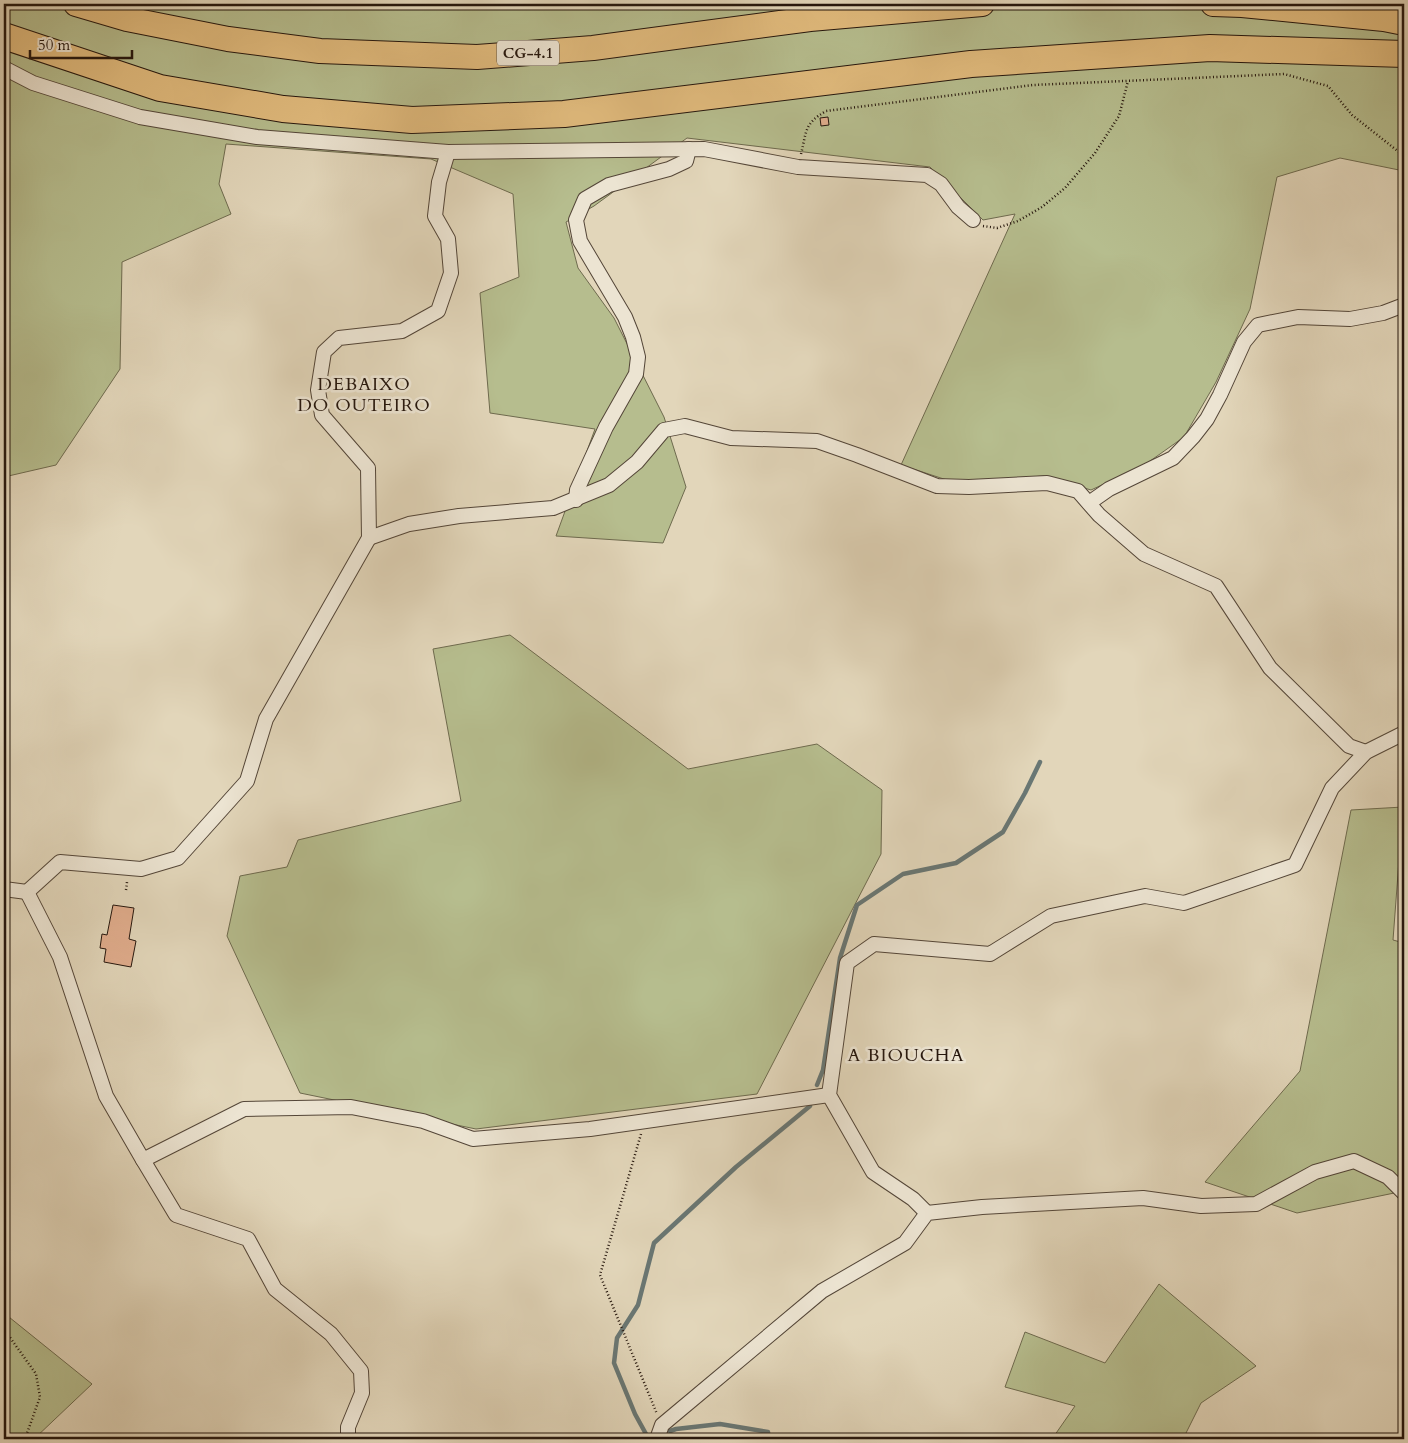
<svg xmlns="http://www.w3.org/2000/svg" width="1408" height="1443" viewBox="0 0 1408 1443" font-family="Cardo,serif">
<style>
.green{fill:#b6bd8e;stroke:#6e6a4e}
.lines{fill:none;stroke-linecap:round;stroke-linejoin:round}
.stream{stroke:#697774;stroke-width:4.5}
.building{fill:#e1ad8d;stroke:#25160d}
.minor-casing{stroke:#544638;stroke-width:16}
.trunk-casing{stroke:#25160d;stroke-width:26}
.motorway-casing{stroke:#25160d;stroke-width:28}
.path{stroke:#25160d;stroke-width:2.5;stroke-dasharray:1 2.5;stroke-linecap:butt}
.minor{stroke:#ece4d2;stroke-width:14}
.trunk{stroke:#e1bb7d;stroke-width:24}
.motorway{stroke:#e1bb7d;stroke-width:26}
.labels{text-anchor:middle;stroke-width:5;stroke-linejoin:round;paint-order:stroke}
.shield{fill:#ece4d2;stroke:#615448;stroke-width:1}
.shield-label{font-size:15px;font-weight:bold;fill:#25160d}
.neighbourhood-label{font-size:18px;letter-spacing:1px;fill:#25160d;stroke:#ece4d2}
</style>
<rect width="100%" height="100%" fill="#e2d6ba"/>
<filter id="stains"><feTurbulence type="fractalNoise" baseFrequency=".004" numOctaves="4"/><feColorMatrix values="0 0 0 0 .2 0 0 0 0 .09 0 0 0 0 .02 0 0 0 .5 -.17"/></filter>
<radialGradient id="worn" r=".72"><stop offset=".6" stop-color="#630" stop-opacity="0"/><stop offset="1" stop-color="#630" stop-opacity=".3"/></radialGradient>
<!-- green -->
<g class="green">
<path d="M 4,4 L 1404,4 L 1404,171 L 1340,158 L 1277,177 L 1250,309 L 1216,382 L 1184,437 L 1143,466 L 1091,490 L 1044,476 L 953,482 L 901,465 L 1015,214 L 983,220 L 930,167 L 687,138 L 594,206 L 566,222 L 578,268 L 614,318 L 664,417 L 686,487 L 663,543 L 556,536 L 595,429 L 490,413 L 480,293 L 519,277 L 513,194 L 431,159 L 226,144 L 219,184 L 231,214 L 122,262 L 120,369 L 56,465 L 4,477 Z"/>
<path d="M 510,635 L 688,769 L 817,744 L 882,790 L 881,854 L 757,1094 L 476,1129 L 300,1093 L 227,936 L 240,876 L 287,867 L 298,840 L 461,801 L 433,649 Z"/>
<path d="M 1403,807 L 1393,940 L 1404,943 L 1404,1191 L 1297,1213 L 1205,1182 L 1300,1071 L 1351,810 Z"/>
<path d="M 1159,1284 L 1256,1366 L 1201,1403 L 1183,1439 L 1052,1439 L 1075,1406 L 1005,1387 L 1025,1332 L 1105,1363 Z"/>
<path d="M 4,1313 L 92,1384 L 34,1439 L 4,1439 Z"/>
</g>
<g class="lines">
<!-- stream -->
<g class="stream">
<path d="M 817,1085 L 823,1070 L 840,958 L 857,905 L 903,874 L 956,863 L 1003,832 L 1025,793 L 1040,762"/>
<path d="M 670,1431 L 676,1429 L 720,1424 L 768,1432 L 769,1439"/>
<path d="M 646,1434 L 635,1414 L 614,1363 L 617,1338 L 638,1305 L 654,1243 L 736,1167 L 810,1106"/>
</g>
</g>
<!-- building -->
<g class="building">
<path d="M 828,117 L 829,125 L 821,126 L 820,118 Z"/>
<path d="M 113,905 L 134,908 L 129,939 L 136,941 L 131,967 L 104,962 L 106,949 L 100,948 L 102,934 L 107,935 Z"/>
</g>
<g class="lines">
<defs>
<g id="minor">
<path d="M 4,68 L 33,83 L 140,117 L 257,137 L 448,152 L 704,149 L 798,167 L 927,175 L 941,184 L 958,207 L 973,220"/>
<path d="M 576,500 L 577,490 L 606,427 L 636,374 L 638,357 L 633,337 L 625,317 L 580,241 L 576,220 L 585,199 L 609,185 L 669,169 L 686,161 L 689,149"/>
<path d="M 1089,503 L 1109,489 L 1173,458 L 1193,437 L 1207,419 L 1220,395 L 1244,342 L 1258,325 L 1298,317 L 1350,319 L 1383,313 L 1404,305"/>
<path d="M 369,538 L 409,524 L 459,516 L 553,508 L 609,485 L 637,462 L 664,430 L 685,426 L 731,438 L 817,441 L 857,455 L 937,486 L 969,487 L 1047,483 L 1078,491 L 1099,515 L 1144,554 L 1216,586 L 1270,668 L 1349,746 L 1366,752"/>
<path d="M 4,889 L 27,892"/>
<path d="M 27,892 L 60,862 L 141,869 L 178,858 L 247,781 L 266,719 L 369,538 L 368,468 L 322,415 L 318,390 L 324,352 L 339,338 L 402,331 L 438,311 L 451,273 L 448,239 L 435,216 L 439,182 L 448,152"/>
<path d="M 27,892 L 60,957 L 106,1096 L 143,1160 L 244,1109 L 351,1107 L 423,1121 L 473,1139 L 590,1129 L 829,1095"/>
<path d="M 143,1160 L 176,1215 L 248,1239 L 275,1289 L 331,1334 L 361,1371 L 362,1393 L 348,1427 L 348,1439"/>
<path d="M 927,1213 L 913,1199 L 873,1172 L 829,1095 L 847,963 L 874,944 L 990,954 L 1051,916 L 1145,896 L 1184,903 L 1295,865 L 1332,788 L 1366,752 L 1404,733"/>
<path d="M 657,1439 L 662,1425 L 822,1291 L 905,1243 L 927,1213 L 982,1207 L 1143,1198 L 1201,1206 L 1256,1204 L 1315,1172 L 1354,1161 L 1388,1177 L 1404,1193"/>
</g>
<g id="trunk">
<path d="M 76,4 L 127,19 L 228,39 L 320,51 L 477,57 L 593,48 L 810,19 L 982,4"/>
<path d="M 1213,4 L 1242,5 L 1384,19 L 1404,23"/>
</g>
<path id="motorway" d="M 4,36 L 160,88 L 283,109 L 412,120 L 564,114 L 971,64 L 1210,48 L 1404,54"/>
</defs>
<!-- minor casing -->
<use href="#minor" class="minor-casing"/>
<!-- trunk casing -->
<use href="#trunk" class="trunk-casing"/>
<!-- motorway casing -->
<use href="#motorway" class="motorway-casing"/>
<!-- path -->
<g class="path">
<path d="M 801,154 C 807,130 804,124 826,111 L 1033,85 L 1284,74 L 1328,86 L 1352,115 L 1404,156"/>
<path d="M 983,226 L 997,228 L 1018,221 L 1042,207 L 1065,188 L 1095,153 L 1119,116 L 1128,81"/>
<path d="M 126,890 L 127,882"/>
<path d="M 641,1134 L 600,1275 L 657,1414"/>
<path d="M 4,1329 L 36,1374 L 40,1397 L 25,1439"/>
</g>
<!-- minor -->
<use href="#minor" class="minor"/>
<!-- trunk -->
<use href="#trunk" class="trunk"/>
<!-- motorway -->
<use href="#motorway" class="motorway"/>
</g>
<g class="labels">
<!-- shield labels -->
<rect class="shield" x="497" y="40.5" width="62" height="25" rx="4"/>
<g class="shield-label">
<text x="528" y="58">CG-4.1</text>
</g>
<!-- neighbourhood labels -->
<g class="neighbourhood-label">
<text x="364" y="390">DEBAIXO<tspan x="364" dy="21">DO OUTEIRO</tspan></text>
<text x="906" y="1061">A BIOUCHA</text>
</g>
</g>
<!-- margin -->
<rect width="1408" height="1443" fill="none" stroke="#e2d6ba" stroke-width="20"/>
<rect x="5" y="5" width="1398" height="1433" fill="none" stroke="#25160d" stroke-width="2.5"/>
<rect x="10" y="10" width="1388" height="1423" fill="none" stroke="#25160d"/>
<!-- scale -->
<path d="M30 50v8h102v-8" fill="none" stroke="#25160d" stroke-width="2.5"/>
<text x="38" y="50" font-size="15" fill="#25160d" stroke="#ece4d2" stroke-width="4" paint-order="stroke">50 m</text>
<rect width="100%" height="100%" filter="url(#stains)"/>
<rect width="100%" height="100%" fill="url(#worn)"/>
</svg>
